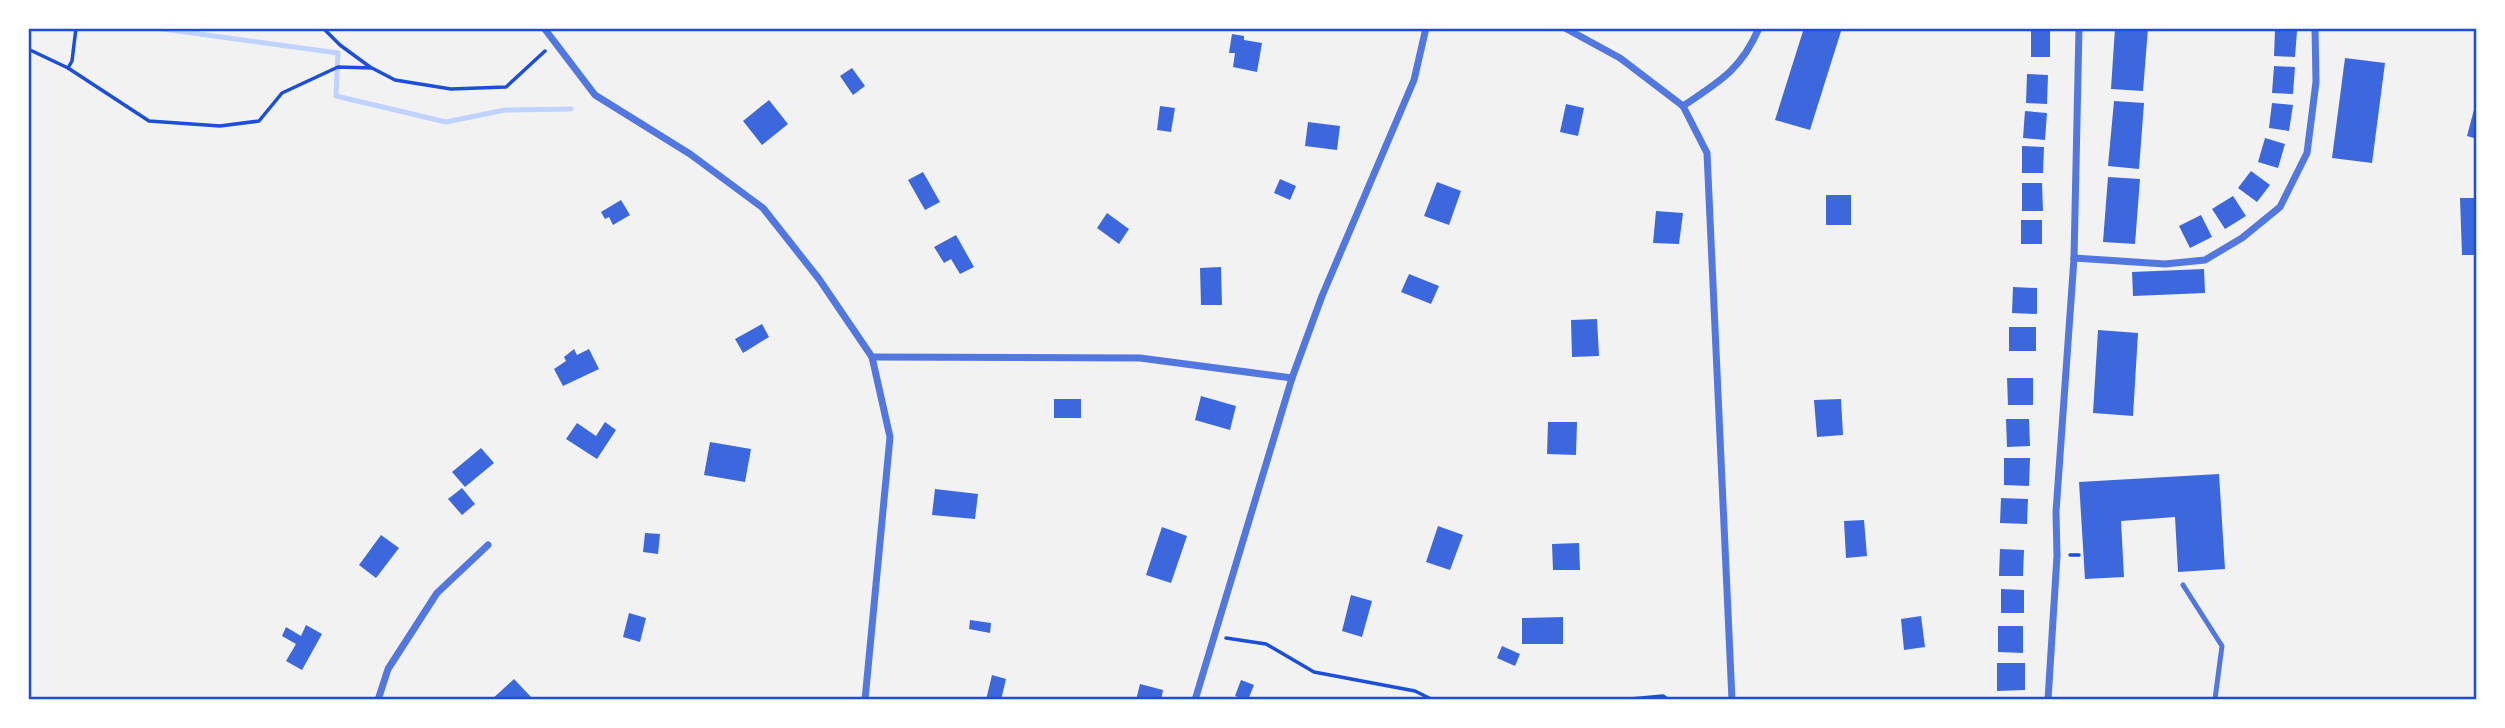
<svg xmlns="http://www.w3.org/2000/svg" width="2505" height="728" viewBox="0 0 2505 728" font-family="'Alegreya Sans',sans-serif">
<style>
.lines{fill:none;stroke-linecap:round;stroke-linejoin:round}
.stream{stroke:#bfd3fe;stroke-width:5}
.building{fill:#3d67dc}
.path{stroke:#1d4ed8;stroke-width:3.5}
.service{stroke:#5277de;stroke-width:5}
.minor{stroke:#5277de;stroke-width:7}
.neatline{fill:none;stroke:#1d4ed8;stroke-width:2.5}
</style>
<rect width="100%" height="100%" fill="#f2f2f2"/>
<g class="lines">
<!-- stream -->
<path class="stream" d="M 156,28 L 338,53 L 336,96 L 446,122 L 505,110 L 571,109"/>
</g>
<!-- building -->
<g class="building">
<path d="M 1804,28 L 1842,28 L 1810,130 L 1775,120 Z"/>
<path d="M 2115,28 L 2148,28 L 2143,91 L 2111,89 Z"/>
<rect x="2031" y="30" width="19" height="27"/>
<path d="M 2275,30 L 2297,31 L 2295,57 L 2274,56 Z"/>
<path d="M 1232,34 L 1244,36 L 1244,40 L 1262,43 L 1257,72 L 1233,67 L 1235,53 L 1229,53 Z"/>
<path d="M 2345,58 L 2385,63 L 2372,163 L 2332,158 Z"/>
<path d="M 2274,66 L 2295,67 L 2293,94 L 2272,93 Z"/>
<path d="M 852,68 L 865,86 L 853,95 L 840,76 Z"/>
<path d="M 2027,74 L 2048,75 L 2047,104 L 2026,103 Z"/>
<path d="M 769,100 L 788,124 L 762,145 L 743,121 Z"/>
<path d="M 2114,101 L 2144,103 L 2139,169 L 2108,166 Z"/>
<path d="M 2476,102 L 2477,102 L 2477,139 L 2467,136 Z"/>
<path d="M 2272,103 L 2293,105 L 2289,131 L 2269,128 Z"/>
<path d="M 1566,104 L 1584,108 L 1578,136 L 1560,132 Z"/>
<path d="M 1160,106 L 1175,108 L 1171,132 L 1157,130 Z"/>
<path d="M 2025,111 L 2047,113 L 2045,140 L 2023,138 Z"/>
<path d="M 1308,122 L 1340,126 L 1337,150 L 1305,146 Z"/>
<path d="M 2265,138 L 2285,144 L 2278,168 L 2258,162 Z"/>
<path d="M 2022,146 L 2044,147 L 2043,173 L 2022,173 Z"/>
<path d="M 2251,171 L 2270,185 L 2257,202 L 2238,188 Z"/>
<path d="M 923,172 L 940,202 L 925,210 L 908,180 Z"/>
<path d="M 2108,177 L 2140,179 L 2135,244 L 2103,242 Z"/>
<path d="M 1280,179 L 1296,186 L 1290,200 L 1274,193 Z"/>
<path d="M 1437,182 L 1461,191 L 1449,225 L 1424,216 Z"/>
<path d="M 2022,183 L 2042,183 L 2043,211 L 2022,211 Z"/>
<rect x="1826" y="195" width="25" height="30"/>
<path d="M 2233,196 L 2246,216 L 2225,229 L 2212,209 Z"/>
<path d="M 2460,198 L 2477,198 L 2477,255 L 2462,255 Z"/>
<path d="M 621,200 L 630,215 L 613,225 L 609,217 L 605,219 L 601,212 Z"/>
<path d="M 1656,211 L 1683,213 L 1679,244 L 1653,243 Z"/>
<path d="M 1107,213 L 1129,229 L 1119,244 L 1097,228 Z"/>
<path d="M 2201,215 L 2212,237 L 2190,248 L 2179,226 Z"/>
<rect x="2021" y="220" width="21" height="24"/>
<path d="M 956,235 L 974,267 L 960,274 L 951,259 L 944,263 L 934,247 Z"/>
<path d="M 1221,267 L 1222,305 L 1201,305 L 1200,268 Z"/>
<path d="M 2204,269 L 2205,293 L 2133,296 L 2132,272 Z"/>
<path d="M 1409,274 L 1439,286 L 1431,304 L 1401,292 Z"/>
<path d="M 2013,287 L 2037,288 L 2037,314 L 2012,313 Z"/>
<path d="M 1597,319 L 1599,356 L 1572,357 L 1571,320 Z"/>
<path d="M 762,324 L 769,337 L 743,353 L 735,339 Z"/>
<rect x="2009" y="327" width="27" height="24"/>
<path d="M 2098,330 L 2138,333 L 2133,416 L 2093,413 Z"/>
<path d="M 574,349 L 577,355 L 589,349 L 599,369 L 563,386 L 554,369 L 566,361 L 564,357 Z"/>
<path d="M 2007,378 L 2033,378 L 2033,405 L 2008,405 Z"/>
<path d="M 1201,396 L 1236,406 L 1230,430 L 1195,420 Z"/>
<rect x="1054" y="399" width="27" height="19"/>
<path d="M 1841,399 L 1843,435 L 1817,437 L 1814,400 Z"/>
<path d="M 2006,419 L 2029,419 L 2030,446 L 2007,447 Z"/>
<path d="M 605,422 L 616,430 L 597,459 L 566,439 L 577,423 L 596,436 Z"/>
<path d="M 1548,422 L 1577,422 L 1576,455 L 1547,454 Z"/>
<path d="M 710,442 L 751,449 L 745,482 L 704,475 Z"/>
<path d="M 481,448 L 494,463 L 465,487 L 452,472 Z"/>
<path d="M 2004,458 L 2030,458 L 2029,486 L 2004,485 Z"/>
<path d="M 2219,474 L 2225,569 L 2178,572 L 2175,517 L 2121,521 L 2124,577 L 2085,579 L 2079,482 Z"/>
<path d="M 462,488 L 475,504 L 462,515 L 448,499 Z"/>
<path d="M 935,489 L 978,494 L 975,519 L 932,515 Z"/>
<path d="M 2001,498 L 2028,499 L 2027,524 L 2000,523 Z"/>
<path d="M 1864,520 L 1867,556 L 1846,558 L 1844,521 Z"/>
<path d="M 1438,526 L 1463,535 L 1450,570 L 1426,562 Z"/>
<path d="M 1162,527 L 1187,536 L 1171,583 L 1146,575 Z"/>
<path d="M 645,533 L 660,534 L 658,554 L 643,552 Z"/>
<path d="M 381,535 L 399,548 L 376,578 L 359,565 Z"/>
<path d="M 1579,543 L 1580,570 L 1553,570 L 1552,544 Z"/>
<path d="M 2000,549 L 2024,550 L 2023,576 L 1999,576 Z"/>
<path d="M 2001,589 L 2024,590 L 2024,613 L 2001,613 Z"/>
<path d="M 1351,595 L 1372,601 L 1362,637 L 1342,631 Z"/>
<path d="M 629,613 L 646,618 L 640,642 L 623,637 Z"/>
<path d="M 1921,616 L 1925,647 L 1904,650 L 1901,619 Z"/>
<path d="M 1563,617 L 1563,644 L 1522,644 L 1522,618 Z"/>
<path d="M 970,620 L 991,623 L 990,633 L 969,629 Z"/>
<path d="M 306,625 L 322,634 L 302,670 L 286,661 L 296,644 L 282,636 L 286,627 L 301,636 Z"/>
<path d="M 1998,626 L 2023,626 L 2023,653 L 1998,652 Z"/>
<path d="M 1502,646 L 1520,654 L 1515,666 L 1497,658 Z"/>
<path d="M 1997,663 L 2025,663 L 2025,690 L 1997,691 Z"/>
<path d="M 992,675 L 1006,679 L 1001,700 L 986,700 Z"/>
<path d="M 514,679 L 531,697 L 529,700 L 491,700 Z"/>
<path d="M 1241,680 L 1254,685 L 1248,700 L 1235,696 Z"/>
<path d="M 1140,684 L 1163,690 L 1161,700 L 1136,700 Z"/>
</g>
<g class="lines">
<!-- path -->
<g class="path">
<path d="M 323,28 L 340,45 L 370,67"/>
<path d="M 28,49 L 68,68 L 149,121 L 220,126 L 259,121 L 282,93 L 338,67 L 372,68 L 395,80 L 451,89 L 506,87 L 545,51"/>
<path d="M 68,68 L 72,61 L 76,28"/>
<path d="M 2070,555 L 2079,555"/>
<path d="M 1226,638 L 1266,644 L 1314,672 L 1415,691 L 1433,700"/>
<path d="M 1619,700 L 1663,696 L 1669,700"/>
</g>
<!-- service -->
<path class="service" d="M 2183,585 L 2222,646 L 2215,699 L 2212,700"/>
<!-- minor -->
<g class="minor">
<path d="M 544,28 L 595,95 L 690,154 L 763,208 L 819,279 L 872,357 L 890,437 L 865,700"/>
<path d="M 1565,28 L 1620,58 L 1683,106 L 1707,153 L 1732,700"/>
<path d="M 1683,106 C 1719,82 1741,70 1759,28"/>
<path d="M 2074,258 L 2165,264 L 2205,260 L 2242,238 L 2280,207 L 2307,153 L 2316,82 L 2315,28"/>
<path d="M 872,357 L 1140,358 L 1292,378"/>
<path d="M 378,700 L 388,669 L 437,593 L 488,545"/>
<path d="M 1195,700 L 1292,378 L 1322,296 L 1414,80 L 1426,28"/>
<path d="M 2048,700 L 2057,556 L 2056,512 L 2074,258 L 2079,28"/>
</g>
</g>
<!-- border -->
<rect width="2505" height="728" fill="none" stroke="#ffffff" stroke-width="60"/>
<rect x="30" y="30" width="2445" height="668" class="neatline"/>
</svg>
